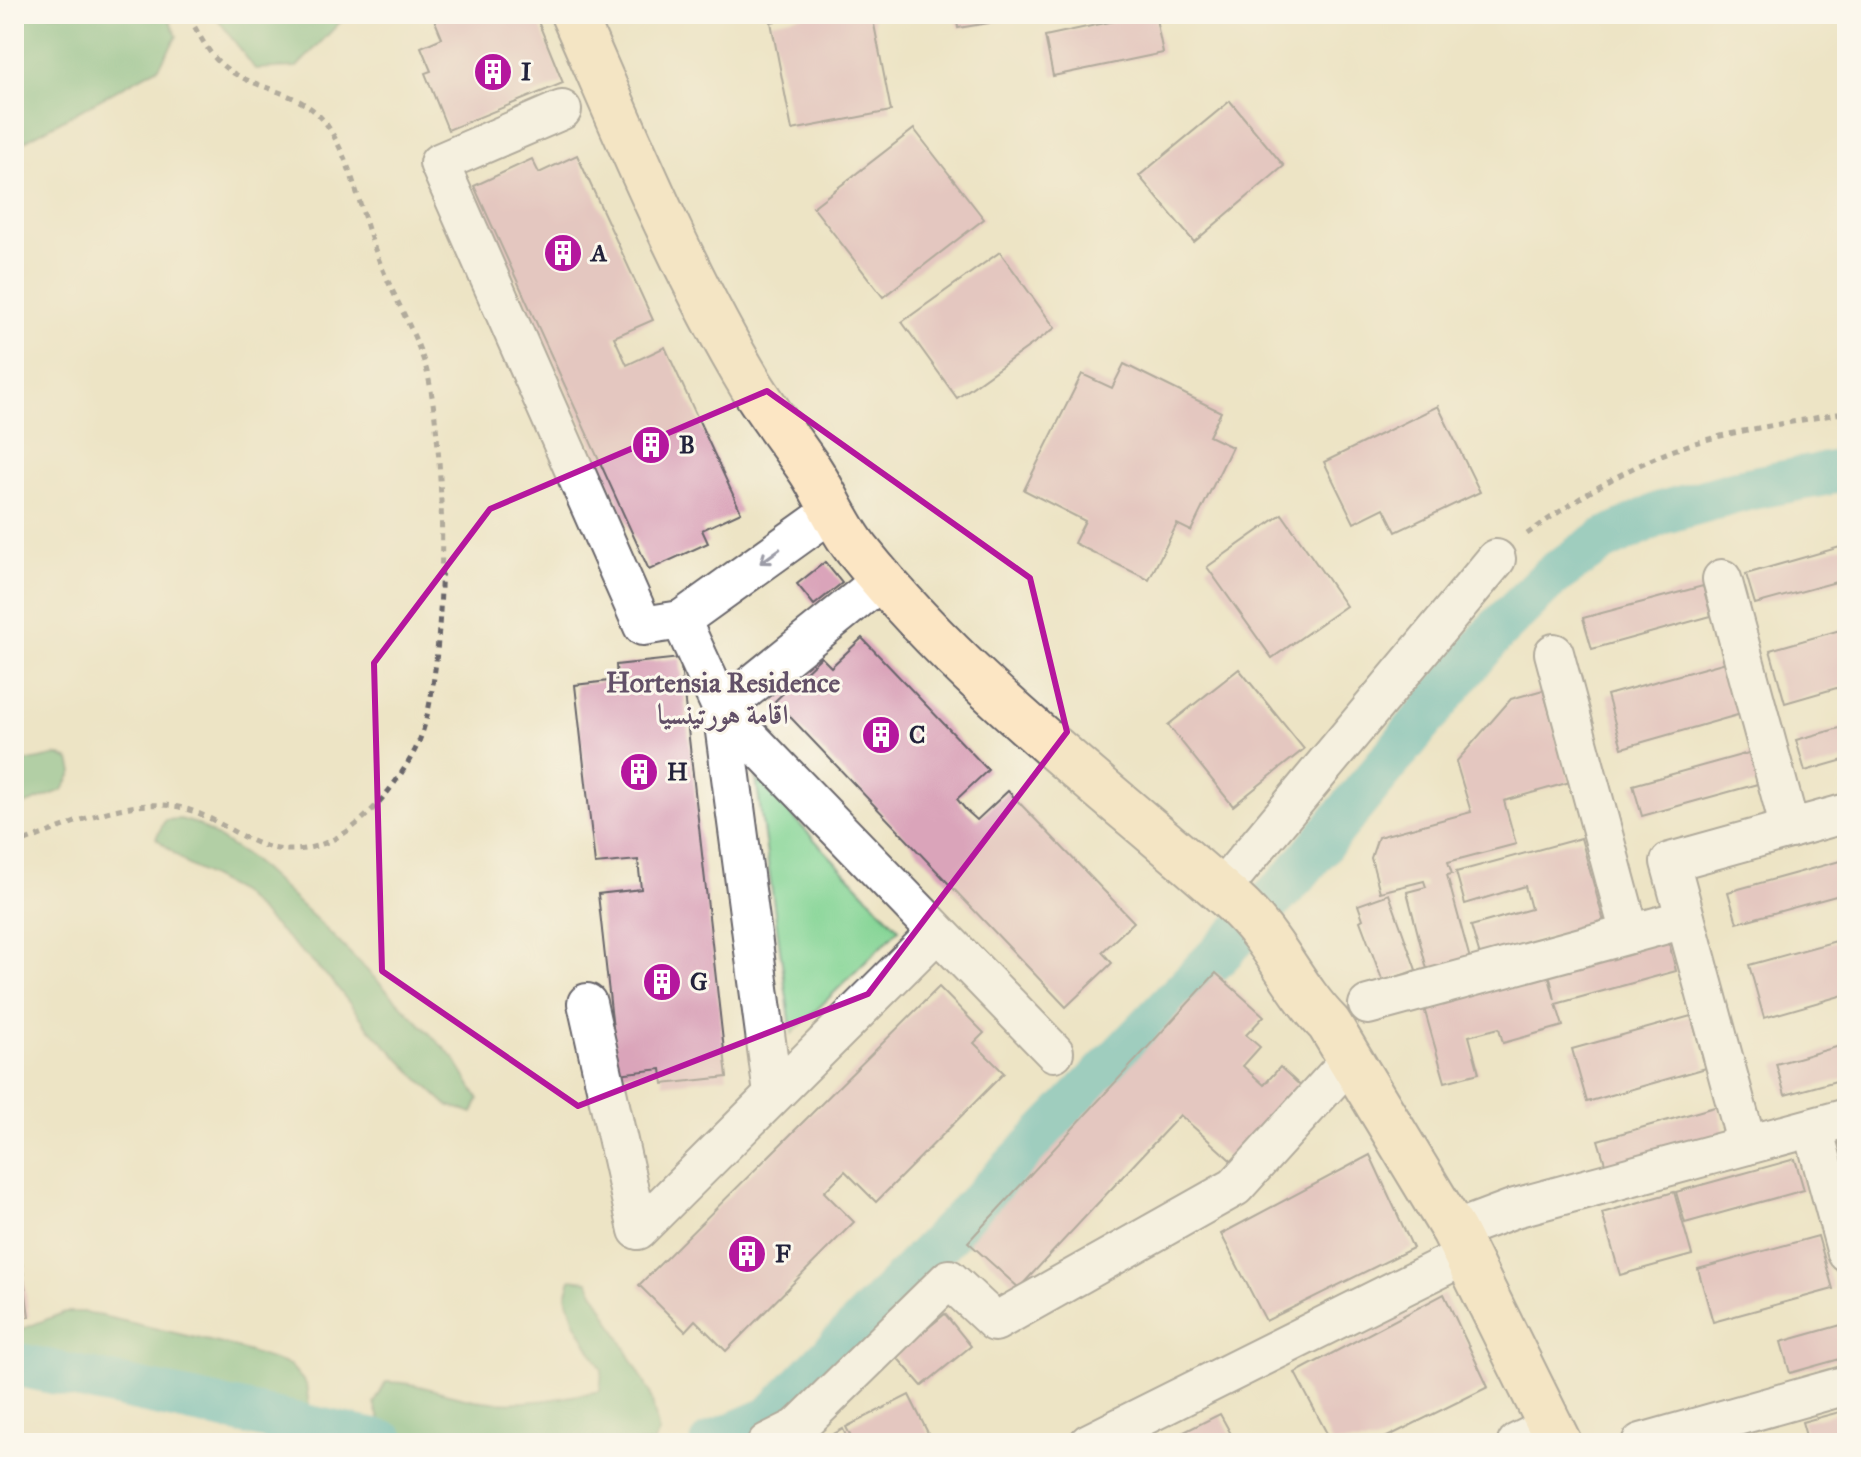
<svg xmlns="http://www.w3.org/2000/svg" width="1861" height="1457" viewBox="0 0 1861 1457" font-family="'IM FELL Great Primer',Amiri,serif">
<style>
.green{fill:#83d494;stroke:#527b68;stroke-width:2}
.forest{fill:#6ab67e;stroke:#466c5c;stroke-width:2}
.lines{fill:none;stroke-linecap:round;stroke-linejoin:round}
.canal{stroke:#41b1b7;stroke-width:44}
.building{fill:#daa4ba}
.minor-casing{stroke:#69666b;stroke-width:42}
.secondary-casing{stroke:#69666b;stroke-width:48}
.path{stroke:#69666b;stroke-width:5;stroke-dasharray:6 6;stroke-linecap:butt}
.minor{stroke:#fff;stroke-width:38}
.secondary{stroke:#fce6c4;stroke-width:44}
.oneway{stroke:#9c9ca7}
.marked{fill:none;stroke:#b5179e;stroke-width:6;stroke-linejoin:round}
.labels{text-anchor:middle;stroke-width:6;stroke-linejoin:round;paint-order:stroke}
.poi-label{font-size:24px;font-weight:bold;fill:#22223b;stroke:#fbf7ec;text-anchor:start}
.quarter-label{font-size:28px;font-weight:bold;fill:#625067;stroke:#fbf7ec}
</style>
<rect width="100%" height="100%" fill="#fbf7ec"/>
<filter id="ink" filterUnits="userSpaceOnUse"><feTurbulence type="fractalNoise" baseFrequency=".0125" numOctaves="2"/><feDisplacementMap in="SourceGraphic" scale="16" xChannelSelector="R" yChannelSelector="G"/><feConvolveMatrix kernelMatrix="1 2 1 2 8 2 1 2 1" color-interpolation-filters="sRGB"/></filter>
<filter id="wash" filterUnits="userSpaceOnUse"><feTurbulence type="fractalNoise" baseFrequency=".006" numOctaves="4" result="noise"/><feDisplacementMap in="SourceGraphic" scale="32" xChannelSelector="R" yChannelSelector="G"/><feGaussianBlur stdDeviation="1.8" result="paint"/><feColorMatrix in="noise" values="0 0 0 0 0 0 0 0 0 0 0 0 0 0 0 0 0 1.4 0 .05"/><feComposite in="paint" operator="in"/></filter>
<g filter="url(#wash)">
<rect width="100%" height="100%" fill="#ede4c5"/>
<!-- green -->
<path class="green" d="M 756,778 L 899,929 L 792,1034 Z"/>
<!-- forest -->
<g class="forest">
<path d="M 14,14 L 166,14 L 177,36 L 159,67 L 14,147 Z"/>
<path d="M 214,14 L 348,14 L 297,67 L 255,69 Z"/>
<path d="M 58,755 L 70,760 L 73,772 L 63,790 L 14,809 L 14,764 Z"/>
<path d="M 180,819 L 197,824 L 251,859 L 318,921 L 454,1058 L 479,1099 L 473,1113 L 447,1105 L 418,1078 L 369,1028 L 332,981 L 239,892 L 188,865 L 156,838 L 165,820 Z"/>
<path d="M 571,1279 L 588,1281 L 650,1392 L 659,1433 L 653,1443 C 599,1443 437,1454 395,1433 C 381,1426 378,1418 374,1404 L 386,1382 C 420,1381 450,1398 483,1401 C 521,1406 562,1398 600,1391 L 602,1370 L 575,1322 L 566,1295 Z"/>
<path d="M 65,1312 L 85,1312 L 231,1346 L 290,1365 L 306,1384 L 309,1406 L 293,1415 L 46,1358 L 21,1349 L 15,1340 L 22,1329 Z"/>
</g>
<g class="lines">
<!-- canal -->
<g class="canal">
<path d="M 14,1364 L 385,1443"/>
<path d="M 712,1443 L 770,1418 L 1295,876 L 1495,632 L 1553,575 L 1602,541 L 1661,513 L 1747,489 L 1847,470"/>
</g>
</g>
<g id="blocks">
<!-- building -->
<g class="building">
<path d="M 432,14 L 535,14 L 563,83 L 448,130 L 425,73 L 431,71 L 421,47 L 442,38 Z"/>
<path d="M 811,14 L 872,14 L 891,111 L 792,130 L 771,22 Z"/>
<path d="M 956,14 L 1032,14 L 1032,16 L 958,28 Z"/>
<path d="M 1147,14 L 1155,14 L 1163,53 L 1053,76 L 1045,36 Z"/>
<path d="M 1230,101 L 1284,166 L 1194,242 L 1139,176 Z"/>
<path d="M 914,129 L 984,219 L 883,297 L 813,207 Z"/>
<path d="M 577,155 L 653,320 L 614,337 L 627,365 L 665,347 L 741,512 L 702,530 L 708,543 L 649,570 L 474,186 L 532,159 L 539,173 Z"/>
<path d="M 1000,252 L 1055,328 L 957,398 L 902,322 Z"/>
<path d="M 1124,364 L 1221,412 L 1209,436 L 1232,447 L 1191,531 L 1177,524 L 1149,580 L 1074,543 L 1085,521 L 1024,490 L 1082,374 L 1112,388 Z"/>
<path d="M 1438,406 L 1480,492 L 1396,532 L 1384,508 L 1354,523 L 1324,462 Z"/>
<path d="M 1282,514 L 1346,606 L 1272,658 L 1207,567 Z"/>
<path d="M 1847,545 L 1847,579 L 1755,604 L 1746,574 Z"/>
<path d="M 825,562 L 842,583 L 814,605 L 797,584 Z"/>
<path d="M 1703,586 L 1711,616 L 1592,649 L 1583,618 Z"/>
<path d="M 1847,628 L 1847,685 L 1785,703 L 1770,650 Z"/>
<path d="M 862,638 L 988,770 L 957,799 L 966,810 L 977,820 L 1008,791 L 1134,922 L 1102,952 L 1112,963 L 1066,1007 L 775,701 L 821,657 L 831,667 Z"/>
<path d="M 680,658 L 727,1077 L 663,1084 L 661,1069 L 618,1074 L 598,894 L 641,889 L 638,860 L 595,864 L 575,685 L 617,680 L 616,665 Z"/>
<path d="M 1726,662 L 1741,714 L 1622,748 L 1607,695 Z"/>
<path d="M 1239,669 L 1304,749 L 1233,806 L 1168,725 Z"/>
<path d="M 1543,690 L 1570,782 L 1504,801 L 1516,844 L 1448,862 L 1452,874 L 1447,875 L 1470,959 L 1427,969 L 1407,892 L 1426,887 L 1424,881 L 1380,892 L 1371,858 L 1378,837 L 1471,812 L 1456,762 L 1511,699 Z"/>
<path d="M 1847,726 L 1847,759 L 1805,771 L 1796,740 Z"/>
<path d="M 1752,752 L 1761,783 L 1642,816 L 1633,785 Z"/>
<path d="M 1581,838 L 1604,922 L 1480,956 L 1471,926 L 1531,909 L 1525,886 L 1465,904 L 1456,872 Z"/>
<path d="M 1847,859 L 1847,893 L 1737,923 L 1728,892 Z"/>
<path d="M 1389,894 L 1416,970 L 1383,982 L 1360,921 L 1363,919 L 1358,905 Z"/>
<path d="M 1847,938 L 1847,994 L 1764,1018 L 1749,965 Z"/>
<path d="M 1668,939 L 1676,971 L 1556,1004 L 1563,1026 L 1503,1043 L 1499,1028 L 1469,1036 L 1479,1073 L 1445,1082 L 1424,1008 L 1548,974 L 1555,1000 L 1549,973 Z"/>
<path d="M 1216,973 L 1264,1016 L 1246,1035 L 1260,1047 L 1243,1066 L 1264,1085 L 1280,1067 L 1305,1090 L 1236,1165 L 1180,1115 L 1019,1288 L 968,1242 Z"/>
<path d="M 939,987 L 984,1033 L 974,1043 L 1004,1073 L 876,1202 L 845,1171 L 824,1192 L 854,1222 L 726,1351 L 695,1320 L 685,1331 L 639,1285 Z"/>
<path d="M 1691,1016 L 1706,1068 L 1587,1102 L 1572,1049 Z"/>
<path d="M 1847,1044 L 1847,1078 L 1785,1095 L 1776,1064 Z"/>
<path d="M 1718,1106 L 1726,1138 L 1607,1170 L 1598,1140 Z"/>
<path d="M 1370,1155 L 1413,1248 L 1266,1321 L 1221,1234 Z"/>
<path d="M 1795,1159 L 1804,1190 L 1685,1223 L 1676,1192 Z"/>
<path d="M 1674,1192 L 1692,1255 L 1620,1275 L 1602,1213 Z"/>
<path d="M 1818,1236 L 1833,1289 L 1713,1322 L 1698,1269 Z"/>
<path d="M 14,1255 L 21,1255 L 29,1317 L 14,1319 Z"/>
<path d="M 1444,1294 L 1488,1387 L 1375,1443 L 1332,1443 L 1295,1373 Z"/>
<path d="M 945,1314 L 971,1346 L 922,1386 L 895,1355 Z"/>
<path d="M 1841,1325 L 1847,1357 L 1790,1373 L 1781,1342 Z"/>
<path d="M 909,1395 L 933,1443 L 854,1443 L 846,1427 Z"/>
<path d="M 1847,1410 L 1847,1443 L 1808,1443 L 1802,1422 Z"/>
<path d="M 1220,1414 L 1236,1443 L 1162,1443 Z"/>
<path d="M 843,1429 L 849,1443 L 817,1443 Z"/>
</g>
</g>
</g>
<g filter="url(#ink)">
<use href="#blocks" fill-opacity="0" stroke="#69666b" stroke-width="2"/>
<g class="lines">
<defs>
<g id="minor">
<path d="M 562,110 L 439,163 L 643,626 L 681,620 L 722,709 L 883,579"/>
<path d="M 1722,579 L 1790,829"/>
<path d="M 681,620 L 834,510"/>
<path d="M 1554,653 L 1630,934"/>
<path d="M 1220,891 L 1496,559"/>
<path d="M 587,1003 L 638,1230 L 936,933"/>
<path d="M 1368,1005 L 1685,919"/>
<path d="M 773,1094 L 722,709 L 1054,1052"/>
<path d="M 1813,1128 L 1847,1253"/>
<path d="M 1747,1145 L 1670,862 L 1847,813"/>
<path d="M 1454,1231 L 1515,1208 L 1847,1118"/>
<path d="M 767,1443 L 797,1428 L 949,1279 L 995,1322 L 1235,1187 L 1350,1060"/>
<path d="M 1089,1443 L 1466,1255"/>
<path d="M 1517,1443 L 1551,1426"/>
<path d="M 1641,1443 L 1847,1385"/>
</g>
<path id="secondary" d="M 573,14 C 628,139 681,268 751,385 C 769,414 790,441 810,470 C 827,496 839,528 859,552 C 966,686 1108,790 1235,903 C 1274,938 1293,988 1329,1024 L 1454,1231 L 1559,1443"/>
</defs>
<!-- minor casing -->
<use href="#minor" class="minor-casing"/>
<!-- secondary casing -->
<use href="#secondary" class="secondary-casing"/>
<!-- path -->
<g class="path">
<path d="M 1527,534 C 1578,498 1635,461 1695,443 C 1745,428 1797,422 1847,412"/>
<path d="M 14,845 C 61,829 113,802 164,805 C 229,809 258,876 334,839 C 367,823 400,780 416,748 C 450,681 447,441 426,368 C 414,328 391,293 377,255 C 360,211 354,168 329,128 C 302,85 246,93 215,58 C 204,46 196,28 187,14"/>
</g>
<!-- minor -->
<use href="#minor" class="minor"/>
<!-- secondary -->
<use href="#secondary" class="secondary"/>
</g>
<!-- one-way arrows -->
<defs><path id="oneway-shaft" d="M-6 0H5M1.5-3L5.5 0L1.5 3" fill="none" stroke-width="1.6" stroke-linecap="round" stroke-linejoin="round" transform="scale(2)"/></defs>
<use class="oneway" href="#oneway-shaft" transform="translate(770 556) rotate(144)"/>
</g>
<!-- marked area -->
<path d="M0 0H1861V1457H0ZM 767,391 L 1030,578 L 1067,732 L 868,994 L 578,1106 L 382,971 L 374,663 L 490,509 Z" fill="#ede4c5" fill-opacity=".55" fill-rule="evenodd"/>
<path class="marked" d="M 767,391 L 1030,578 L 1067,732 L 868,994 L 578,1106 L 382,971 L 374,663 L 490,509 Z"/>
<!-- icons -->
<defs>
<symbol id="building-disc" viewBox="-11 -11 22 22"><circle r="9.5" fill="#b5179e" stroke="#fbf7ec"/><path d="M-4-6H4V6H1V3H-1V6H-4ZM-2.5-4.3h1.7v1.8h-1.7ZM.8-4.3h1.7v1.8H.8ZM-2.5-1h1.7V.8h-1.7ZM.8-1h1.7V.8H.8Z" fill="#fff"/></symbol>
</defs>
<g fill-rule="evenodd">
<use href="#building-disc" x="471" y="50" width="44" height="44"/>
<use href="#building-disc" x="541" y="231" width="44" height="44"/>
<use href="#building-disc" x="629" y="423" width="44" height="44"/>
<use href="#building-disc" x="859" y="713" width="44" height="44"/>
<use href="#building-disc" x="617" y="750" width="44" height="44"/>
<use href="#building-disc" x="640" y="960" width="44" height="44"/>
<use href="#building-disc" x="725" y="1232" width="44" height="44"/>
</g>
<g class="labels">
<!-- poi labels -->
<g class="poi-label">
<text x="521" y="80">I</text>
<text x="591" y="261">A</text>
<text x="679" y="453">B</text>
<text x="909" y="743">C</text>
<text x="667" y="780">H</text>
<text x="690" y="990">G</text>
<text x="775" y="1262">F</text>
</g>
<!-- quarter labels -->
<g class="quarter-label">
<text x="723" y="692">Hortensia Residence<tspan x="723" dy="32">اقامة هورتينسيا</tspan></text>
</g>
</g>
<!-- margin -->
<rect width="1861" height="1457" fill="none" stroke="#fbf7ec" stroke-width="48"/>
</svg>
